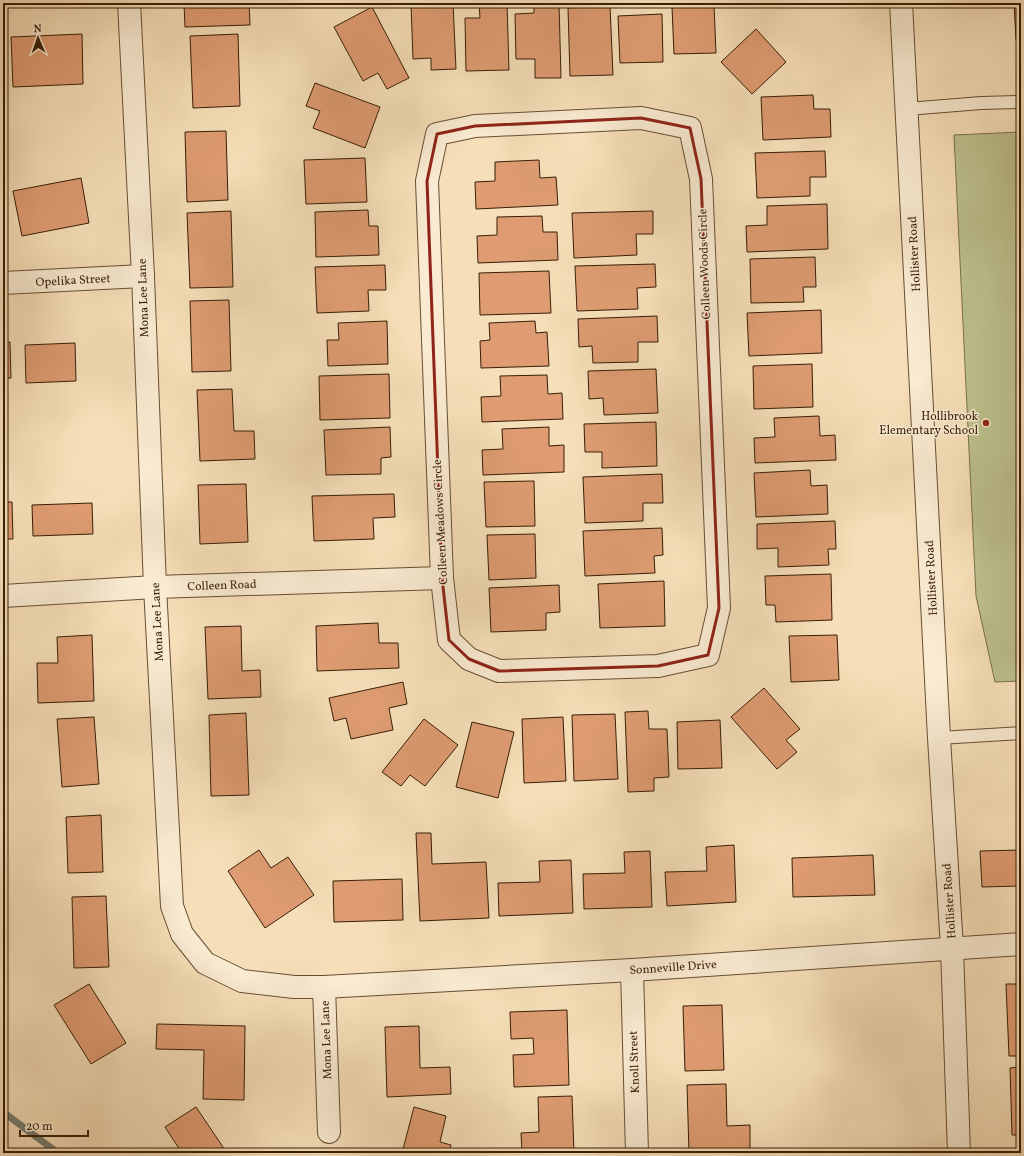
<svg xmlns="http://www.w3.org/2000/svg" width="1024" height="1156" viewBox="0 0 1024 1156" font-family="Vollkorn,serif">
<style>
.green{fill:#bdc18e;stroke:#7a704a}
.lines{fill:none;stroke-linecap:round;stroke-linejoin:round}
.stream{stroke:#757c71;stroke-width:7}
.building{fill:#df9c72;stroke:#371e07}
.service-casing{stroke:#674e33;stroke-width:14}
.minor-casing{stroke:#674e33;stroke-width:24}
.tertiary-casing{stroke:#674e33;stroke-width:24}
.service{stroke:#f9ead1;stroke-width:12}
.minor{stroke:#f9ead1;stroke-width:22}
.tertiary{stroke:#f9ead1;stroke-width:22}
.marked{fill:none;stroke:#8f2418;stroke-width:3;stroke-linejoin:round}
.poi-dot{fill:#8f2418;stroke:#f9ead1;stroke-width:1.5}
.labels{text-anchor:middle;stroke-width:3;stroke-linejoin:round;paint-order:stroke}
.street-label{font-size:12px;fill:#371e07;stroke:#f9ead1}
.poi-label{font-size:12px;fill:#371e07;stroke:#f9ead1;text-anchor:end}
</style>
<rect width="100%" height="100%" fill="#f6dfb8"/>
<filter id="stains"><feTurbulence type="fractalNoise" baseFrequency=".005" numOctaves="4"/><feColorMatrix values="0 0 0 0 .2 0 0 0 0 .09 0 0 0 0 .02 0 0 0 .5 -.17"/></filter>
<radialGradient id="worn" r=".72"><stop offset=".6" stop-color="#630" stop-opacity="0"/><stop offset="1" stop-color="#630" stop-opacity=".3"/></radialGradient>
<!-- green -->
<path class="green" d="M 1021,132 L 1021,681 L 995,682 L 976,596 L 954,135 Z"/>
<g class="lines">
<!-- stream -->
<path class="stream" d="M 3,1112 L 58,1153"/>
</g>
<!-- building -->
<g class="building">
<path d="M 184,3 L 249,3 L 250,25 L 185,27 Z"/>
<path d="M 453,3 L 456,69 L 431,70 L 431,58 L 413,59 L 411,4 Z"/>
<path d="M 479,3 L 507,3 L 509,70 L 466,71 L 465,18 L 480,18 Z"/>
<path d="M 534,3 L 559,3 L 561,78 L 535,78 L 535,59 L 516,59 L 515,14 L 534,13 Z"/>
<path d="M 1014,3 L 1021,3 L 1021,39 L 1016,40 Z"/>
<path d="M 714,5 L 716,53 L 674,54 L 672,7 Z"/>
<path d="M 610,6 L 613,75 L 570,76 L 568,8 Z"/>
<path d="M 372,7 L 409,78 L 387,89 L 378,73 L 363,81 L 334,27 Z"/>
<path d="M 662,14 L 663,62 L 620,63 L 618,16 Z"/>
<path d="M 756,29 L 786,62 L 752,94 L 721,62 Z"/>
<path d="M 82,34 L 83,84 L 13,87 L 11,37 Z"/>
<path d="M 238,34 L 240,106 L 193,108 L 190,36 Z"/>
<path d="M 315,83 L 380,107 L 365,148 L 313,128 L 320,111 L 306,106 Z"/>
<path d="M 813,95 L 814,109 L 830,109 L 831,137 L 763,140 L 761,97 Z"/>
<path d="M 226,131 L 228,200 L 187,202 L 185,132 Z"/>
<path d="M 825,151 L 826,177 L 810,177 L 810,196 L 757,198 L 755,153 Z"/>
<path d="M 365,158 L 367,202 L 306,204 L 304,160 Z"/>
<path d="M 539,160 L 540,178 L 556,177 L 558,205 L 476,209 L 475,182 L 495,181 L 495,162 Z"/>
<path d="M 81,178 L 89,223 L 22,236 L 13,191 Z"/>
<path d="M 827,204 L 828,249 L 747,252 L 746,226 L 767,225 L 767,206 Z"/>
<path d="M 368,210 L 369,226 L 378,226 L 379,255 L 316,257 L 315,212 Z"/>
<path d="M 231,211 L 233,287 L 190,288 L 187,213 Z"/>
<path d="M 653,211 L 653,234 L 636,234 L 637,255 L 574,258 L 572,213 Z"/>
<path d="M 542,216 L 543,232 L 557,232 L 558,260 L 478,263 L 477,236 L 497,235 L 497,217 Z"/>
<path d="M 815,257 L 816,287 L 803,287 L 804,302 L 751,303 L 750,259 Z"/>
<path d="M 655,264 L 656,287 L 637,288 L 638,309 L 577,311 L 575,266 Z"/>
<path d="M 385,265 L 386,290 L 368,290 L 369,311 L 317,313 L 315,267 Z"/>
<path d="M 549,271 L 551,313 L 480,315 L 479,273 Z"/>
<path d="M 229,300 L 231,371 L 192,372 L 190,301 Z"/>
<path d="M 821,310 L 822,353 L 749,356 L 747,313 Z"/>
<path d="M 657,316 L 658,342 L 638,342 L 638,362 L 593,363 L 592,346 L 579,347 L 578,319 Z"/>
<path d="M 387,321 L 388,364 L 328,366 L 327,340 L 339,340 L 338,323 Z"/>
<path d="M 535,321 L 536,333 L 547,332 L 549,366 L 481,368 L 480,341 L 490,340 L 489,323 Z"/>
<path d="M 10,342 L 11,378 L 3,378 L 3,343 Z"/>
<path d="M 75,343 L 76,381 L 26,383 L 25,345 Z"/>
<path d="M 812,364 L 813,407 L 754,409 L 753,366 Z"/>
<path d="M 656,369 L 658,413 L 604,415 L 603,398 L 589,399 L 588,371 Z"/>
<path d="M 389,374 L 390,418 L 320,420 L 319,376 Z"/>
<path d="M 547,375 L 548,394 L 562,393 L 563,419 L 482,422 L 481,397 L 501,396 L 500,376 Z"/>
<path d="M 232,389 L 234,431 L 254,431 L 255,459 L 200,461 L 197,390 Z"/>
<path d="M 819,416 L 820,436 L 835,435 L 836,460 L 755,463 L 754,438 L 775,437 L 774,418 Z"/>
<path d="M 656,422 L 657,466 L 602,468 L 602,452 L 585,452 L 584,424 Z"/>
<path d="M 390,427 L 391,457 L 381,458 L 381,474 L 326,475 L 324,430 Z"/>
<path d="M 549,427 L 549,446 L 564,445 L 564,472 L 483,475 L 482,450 L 503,449 L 502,429 Z"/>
<path d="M 810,470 L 811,486 L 827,485 L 828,514 L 756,517 L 754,473 Z"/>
<path d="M 662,474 L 663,503 L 643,503 L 643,521 L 585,523 L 583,477 Z"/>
<path d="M 534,481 L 535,526 L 486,527 L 484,482 Z"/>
<path d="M 246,484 L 248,542 L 200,544 L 198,485 Z"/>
<path d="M 394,494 L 395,517 L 373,518 L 374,539 L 314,541 L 312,496 Z"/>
<path d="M 3,502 L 12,502 L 13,539 L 3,539 Z"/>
<path d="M 92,503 L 93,534 L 33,536 L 32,505 Z"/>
<path d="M 835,521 L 836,549 L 828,549 L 829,565 L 778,567 L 778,548 L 757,549 L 757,524 Z"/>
<path d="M 662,528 L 663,555 L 654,556 L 655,573 L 585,576 L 583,531 Z"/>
<path d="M 535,534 L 536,578 L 489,580 L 487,535 Z"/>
<path d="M 831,574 L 832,620 L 776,622 L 775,605 L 766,605 L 765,576 Z"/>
<path d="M 664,581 L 665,626 L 600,628 L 598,584 Z"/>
<path d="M 559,585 L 560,612 L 546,613 L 546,630 L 491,632 L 489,588 Z"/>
<path d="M 378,623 L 379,643 L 398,643 L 399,668 L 317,671 L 316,626 Z"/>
<path d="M 241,626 L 242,671 L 260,670 L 261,697 L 208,699 L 205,627 Z"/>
<path d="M 92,635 L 94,701 L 38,703 L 37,663 L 58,663 L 57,637 Z"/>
<path d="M 837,635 L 839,680 L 791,682 L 789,636 Z"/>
<path d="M 403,682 L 407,704 L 389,708 L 393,730 L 351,739 L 346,718 L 334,721 L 329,698 Z"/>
<path d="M 764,688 L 800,729 L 786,740 L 797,752 L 777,769 L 731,717 Z"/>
<path d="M 648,711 L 649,729 L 667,729 L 669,777 L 654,778 L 654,791 L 628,792 L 625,712 Z"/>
<path d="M 246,713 L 249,795 L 211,796 L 209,715 Z"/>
<path d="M 615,714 L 618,779 L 574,781 L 572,715 Z"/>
<path d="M 94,717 L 99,784 L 62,787 L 57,719 Z"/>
<path d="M 563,717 L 566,781 L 524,783 L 522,719 Z"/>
<path d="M 424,719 L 458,745 L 425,786 L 410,775 L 401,786 L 382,772 Z"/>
<path d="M 720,720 L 722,768 L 678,769 L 677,722 Z"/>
<path d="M 472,722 L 514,732 L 498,798 L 456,787 Z"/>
<path d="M 101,815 L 103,872 L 68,873 L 66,817 Z"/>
<path d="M 416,833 L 431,833 L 432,864 L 486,862 L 489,918 L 420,921 Z"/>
<path d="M 734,845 L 736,902 L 667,906 L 665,872 L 707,871 L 706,847 Z"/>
<path d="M 259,850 L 271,868 L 288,857 L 314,895 L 265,928 L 228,871 Z"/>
<path d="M 1021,850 L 1021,886 L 982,887 L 980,851 Z"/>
<path d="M 650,851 L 652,907 L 584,909 L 583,874 L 625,873 L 624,852 Z"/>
<path d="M 873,855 L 875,895 L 793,897 L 792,858 Z"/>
<path d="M 571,860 L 573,913 L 499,916 L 498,883 L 540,882 L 539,861 Z"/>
<path d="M 402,879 L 403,920 L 334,922 L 333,881 Z"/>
<path d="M 106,896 L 109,967 L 74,968 L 72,897 Z"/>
<path d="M 89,984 L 126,1043 L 91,1064 L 54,1005 Z"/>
<path d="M 1006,984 L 1021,984 L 1021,1056 L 1009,1056 Z"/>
<path d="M 722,1005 L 724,1070 L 685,1071 L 683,1006 Z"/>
<path d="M 567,1010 L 569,1085 L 514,1087 L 513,1055 L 534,1054 L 533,1038 L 511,1039 L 510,1012 Z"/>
<path d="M 157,1024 L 245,1026 L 244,1100 L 203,1099 L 204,1050 L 156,1049 Z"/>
<path d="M 419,1026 L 420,1068 L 450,1067 L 451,1094 L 387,1097 L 385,1027 Z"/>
<path d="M 1021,1067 L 1021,1135 L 1012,1135 L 1010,1068 Z"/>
<path d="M 726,1084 L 727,1126 L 750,1125 L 750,1151 L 689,1153 L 687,1085 Z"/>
<path d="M 572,1096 L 574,1153 L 522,1153 L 521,1133 L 539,1132 L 538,1097 Z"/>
<path d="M 196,1107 L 227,1153 L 182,1153 L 165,1127 Z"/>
<path d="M 414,1107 L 446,1116 L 440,1142 L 451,1145 L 449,1153 L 402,1153 Z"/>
<path d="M 892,1152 L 892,1153 L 861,1153 Z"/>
</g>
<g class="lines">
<defs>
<g id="service">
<path d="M 907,109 L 981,103 L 1021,102"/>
<path d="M 939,738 L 1021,733"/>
</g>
<g id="minor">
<path d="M 129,3 L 143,276 L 155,587 L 172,906 L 182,934 L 205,963 L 242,981 L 294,987 L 324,987 L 632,970 L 1021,944"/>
<path d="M 641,118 L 690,128 L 701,179 L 719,608 L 708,655 L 658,666 L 499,671 L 469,659 L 449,640 L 442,578 L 427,181 L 437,134 L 475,126 Z"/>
<path d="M 3,283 L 143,276"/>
<path d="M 3,596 L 155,587 L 442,578"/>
<path d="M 632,970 L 637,1153"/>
<path d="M 324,987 L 329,1132"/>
</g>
<path id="tertiary" d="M 901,3 L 939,738 L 952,948 L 959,1153"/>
</defs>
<!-- service casing -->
<use href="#service" class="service-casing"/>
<!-- minor casing -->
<use href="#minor" class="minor-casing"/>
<!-- tertiary casing -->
<use href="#tertiary" class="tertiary-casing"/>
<!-- service -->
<use href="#service" class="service"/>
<!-- minor -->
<use href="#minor" class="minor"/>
<!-- tertiary -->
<use href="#tertiary" class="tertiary"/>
</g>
<!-- marked area -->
<path class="marked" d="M 641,118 L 690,128 L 701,179 L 719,608 L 708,655 L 658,666 L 499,671 L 469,659 L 449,640 L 442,578 L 427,181 L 437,134 L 475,126 Z"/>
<!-- markers -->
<circle class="poi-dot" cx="986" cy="423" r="4"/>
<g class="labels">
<!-- street labels -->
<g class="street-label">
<text transform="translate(914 254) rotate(-93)" y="4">Hollister Road</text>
<text transform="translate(704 264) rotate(-92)" y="4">Colleen Woods Circle</text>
<text transform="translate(73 280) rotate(-3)" y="4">Opelika Street</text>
<text transform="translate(143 298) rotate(-92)" y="4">Mona Lee Lane</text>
<text transform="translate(440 522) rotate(-93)" y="4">Colleen Meadows Circle</text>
<text transform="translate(931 578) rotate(-93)" y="4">Hollister Road</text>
<text transform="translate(222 585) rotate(-2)" y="4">Colleen Road</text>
<text transform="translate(157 622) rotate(-93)" y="4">Mona Lee Lane</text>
<text transform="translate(949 901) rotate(-94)" y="4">Hollister Road</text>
<text transform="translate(673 967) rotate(-4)" y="4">Sonneville Drive</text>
<text transform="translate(326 1040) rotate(-92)" y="4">Mona Lee Lane</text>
<text transform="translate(634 1062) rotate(-92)" y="4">Knoll Street</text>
</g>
<!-- poi labels -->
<g class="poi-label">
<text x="978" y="420">Hollibrook<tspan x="978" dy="14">Elementary School</tspan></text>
</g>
</g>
<!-- margin -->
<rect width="1024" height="1156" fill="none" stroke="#f6dfb8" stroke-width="16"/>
<rect x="4" y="4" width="1016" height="1148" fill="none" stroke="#371e07" stroke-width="2"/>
<rect x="8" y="8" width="1008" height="1140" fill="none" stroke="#371e07"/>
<!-- north arrow -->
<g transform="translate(38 38) rotate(358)" stroke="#f9ead1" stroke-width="3" paint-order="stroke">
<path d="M0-3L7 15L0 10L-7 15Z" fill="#371e07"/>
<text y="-6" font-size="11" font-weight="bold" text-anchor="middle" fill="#371e07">N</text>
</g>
<!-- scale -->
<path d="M20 1130v6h68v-6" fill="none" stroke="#371e07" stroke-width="2"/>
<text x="26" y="1130" font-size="12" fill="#371e07" stroke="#f9ead1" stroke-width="3" paint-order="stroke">20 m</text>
<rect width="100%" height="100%" filter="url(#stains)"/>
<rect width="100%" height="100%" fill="url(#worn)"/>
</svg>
